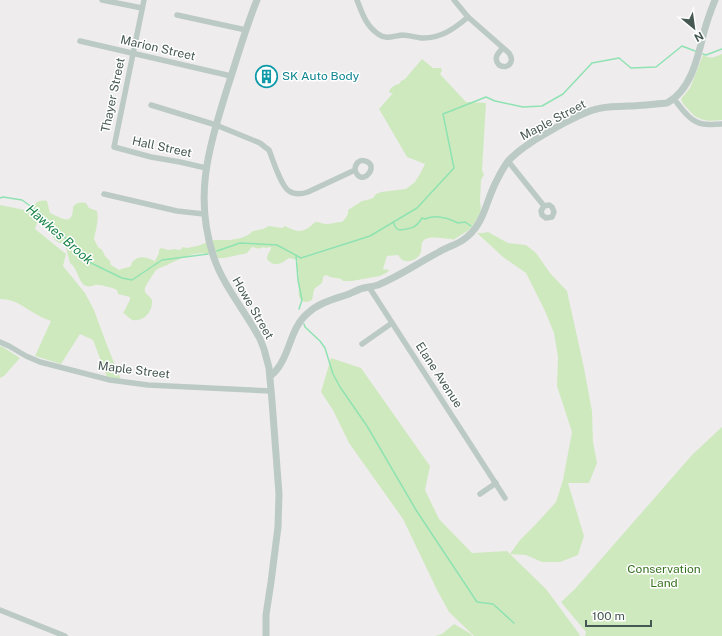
<svg xmlns="http://www.w3.org/2000/svg" width="722" height="636" viewBox="0 0 722 636" font-family="'Public Sans',sans-serif">
<style>
.green{fill:#cfe9be}
.lines{fill:none;stroke-linecap:round;stroke-linejoin:round}
.stream{stroke:#8fe2b2;stroke-width:1.5}
.minor{stroke:#bccac6;stroke-width:5.5}
.tertiary{stroke:#bccac6;stroke-width:7}
.labels{text-anchor:middle;stroke-width:3;stroke-linejoin:round;paint-order:stroke}
.street-label{font-size:12px;fill:#465852;stroke:#fff}
.culture-label{font-size:12px;fill:#0d838f;stroke:#fff;text-anchor:start}
.park-label{font-size:12px;fill:#36711f;stroke:#fff}
.water-label{font-size:13px;font-style:italic;fill:#188446;stroke:#fff}
</style>
<rect width="100%" height="100%" fill="#efecee"/>
<!-- green -->
<g class="green">
<path d="M 722,54 L 722,120 C 708,122 697,121 688,109 C 685,106 682,103 681,99 L 690,88 L 703,55 C 712,59 713,58 722,54 Z"/>
<path d="M 422,59 L 433,68 L 441,68 L 442,71 L 440,74 L 466,102 L 486,103 L 482,170 L 484,175 L 481,180 L 480,202 L 481,207 L 480,213 L 475,223 L 469,230 L 453,240 L 452,239 C 443,239 431,235 424,240 C 420,244 422,248 421,252 C 418,260 409,263 402,260 L 398,255 L 387,256 L 383,269 L 389,270 L 388,272 L 380,276 L 352,281 L 343,281 L 341,279 L 330,277 L 326,275 L 323,277 C 323,287 317,284 314,290 C 313,293 313,297 312,300 C 307,303 301,303 299,296 C 298,294 299,292 299,290 C 299,284 297,279 299,273 C 295,268 297,266 298,260 L 289,258 C 281,264 274,268 267,259 C 267,253 271,252 271,247 L 265,248 L 264,247 C 257,250 258,248 252,247 L 247,253 L 244,254 C 236,255 224,259 217,258 C 214,257 211,254 208,254 C 195,251 179,259 167,265 C 164,266 159,268 156,270 C 154,273 146,285 145,288 C 143,295 151,295 152,301 C 153,311 144,322 133,320 C 129,319 127,315 123,313 C 126,309 127,304 130,300 L 130,297 L 118,294 L 117,290 C 113,288 99,284 95,285 C 92,286 90,287 86,286 C 78,283 78,268 70,263 L 66,248 L 64,245 L 56,241 L 51,234 L 48,232 L 43,223 L 37,223 L 35,229 L 66,254 L 63,266 L 85,293 L 94,310 L 105,340 L 121,380 L 107,377 L 93,340 L 80,334 L 61,364 L 35,356 L 51,321 C 46,319 40,317 36,314 C 21,306 18,300 0,299 L 0,205 L 30,211 C 34,204 38,199 47,201 L 50,213 C 60,217 73,228 73,207 C 77,202 80,202 86,203 L 89,208 L 97,211 C 99,220 96,229 94,239 L 98,247 L 102,250 L 105,256 L 110,261 L 111,265 L 119,270 C 123,268 127,268 131,266 L 132,262 C 140,255 145,257 155,261 L 159,253 L 159,250 L 161,248 L 169,250 L 174,249 L 180,250 L 183,247 L 187,248 L 197,246 L 214,240 L 230,240 L 241,238 L 248,235 L 253,231 L 263,229 L 269,226 L 282,228 L 285,226 C 288,227 290,229 294,230 C 303,233 309,228 315,222 C 320,222 323,224 327,224 C 331,224 337,222 342,222 C 345,219 349,215 348,210 L 362,201 L 367,200 L 373,198 L 376,194 L 381,192 L 406,189 L 415,182 L 420,174 L 425,164 L 407,157 L 379,109 L 393,93 L 390,93 L 389,91 C 392,87 394,85 399,84 L 401,81 L 405,79 Z"/>
<path d="M 488,232 L 508,243 L 526,245 L 536,253 L 550,273 L 567,291 L 584,368 L 592,411 L 593,442 L 597,463 L 589,483 L 568,483 L 584,536 L 578,555 L 560,562 L 542,562 L 526,555 L 510,554 L 546,589 L 580,635 L 579,636 L 474,636 L 449,612 L 437,590 L 403,519 L 349,443 L 333,410 L 321,392 L 331,358 L 361,368 L 430,466 L 425,490 L 439,519 L 472,553 L 507,551 L 510,554 L 520,540 L 536,524 L 556,502 L 563,480 L 572,432 L 557,386 L 558,357 L 554,333 L 545,311 L 526,273 L 503,257 L 477,233 L 483,233 Z"/>
<path d="M 0,346 L 3,347 L 20,358 L 4,376 L 0,378 Z"/>
<path d="M 722,427 L 722,636 L 585,636 L 586,632 L 561,602 L 575,589 L 692,455 Z"/>
<path d="M 454,624 L 471,634 L 472,636 L 435,636 L 442,634 Z"/>
</g>
<g class="lines">
<!-- stream -->
<g class="stream">
<path d="M 703,54 L 706,55 L 722,49"/>
<path d="M 0,198 L 3,197 L 22,200 L 40,213 L 91,263 L 122,278 L 132,280 L 162,260 L 208,254"/>
<path d="M 393,222 L 396,228 L 399,230 C 411,229 416,228 422,218 L 425,219 C 436,214 448,218 458,223 L 465,222 L 471,226"/>
<path d="M 217,251 L 240,243 L 277,245 L 301,258 L 370,236 L 417,208 L 454,168 L 443,114 L 486,97 L 495,101 L 523,107 L 542,106 L 563,94 L 592,63 L 619,58 L 631,68 L 656,67 L 682,46 L 695,51"/>
<path d="M 296,255 L 298,280 L 302,300 L 299,309"/>
<path d="M 304,324 L 305,327 L 320,341 L 325,348 L 333,374 L 340,387 L 367,426 L 416,510 L 477,602 L 493,604 L 514,623"/>
</g>
<!-- minor -->
<g class="minor">
<path d="M 102,0 L 142,8"/>
<path d="M 144,0 L 114,147 L 151,157 L 180,162 L 206,168"/>
<path d="M 357,0 C 362,13 366,26 378,34 C 386,40 393,36 402,35 C 408,35 414,37 421,38 C 440,39 454,29 468,17"/>
<path d="M 454,0 L 468,17 L 509,53 C 515,62 508,70 499,65 C 493,58 498,53 503,48"/>
<path d="M 177,15 L 246,30"/>
<path d="M 80,41 L 231,76"/>
<path d="M 674,99 C 682,109 690,122 703,124 C 709,125 716,124 722,124"/>
<path d="M 151,105 L 216,125 L 260,143 L 265,147 L 269,150 C 273,160 281,186 289,191 C 295,195 302,194 308,192 L 355,170 C 361,189 381,165 365,161 C 359,159 355,164 355,170"/>
<path d="M 508,161 L 544,206 L 541,211 L 542,215 L 546,218 L 552,217 L 554,212 L 552,207 L 549,205 L 544,206"/>
<path d="M 104,194 L 177,211 L 204,214"/>
<path d="M 369,287 L 505,498"/>
<path d="M 0,342 L 9,346 L 26,356 L 40,362 L 110,380 L 148,385 L 271,391"/>
<path d="M 362,344 L 392,323"/>
<path d="M 480,494 L 496,483"/>
<path d="M 0,610 L 65,636"/>
</g>
<!-- tertiary -->
<g class="tertiary">
<path d="M 257,0 C 245,29 237,59 227,89 C 209,148 193,196 214,258 C 224,287 246,312 260,339 L 264,349 L 269,368 L 272,401 L 279,494 L 278,527 L 271,582 L 266,615 L 266,636"/>
<path d="M 270,376 C 273,374 276,371 278,368 C 291,351 290,328 308,313 C 320,302 335,299 349,294 C 353,292 356,291 360,289 C 366,287 372,287 378,285 C 400,276 418,263 439,252 C 447,247 456,245 463,240 C 485,225 485,202 497,180 C 500,174 504,166 509,160 C 525,144 545,134 564,123 C 575,118 586,111 597,109 C 607,106 618,107 628,106 C 641,106 654,104 667,103 C 691,90 698,57 704,32 C 707,21 711,10 715,0"/>
</g>
</g>
<!-- icons -->
<defs>
<symbol id="building-ring" viewBox="-11 -11 22 22"><circle r="9.5" fill="#fff" stroke="#0f9aa8" stroke-width="1.5"/><path d="M-4-6H4V6H1V3H-1V6H-4ZM-2.5-4.3h1.7v1.8h-1.7ZM.8-4.3h1.7v1.8H.8ZM-2.5-1h1.7V.8h-1.7ZM.8-1h1.7V.8H.8Z" fill="#0f9aa8"/></symbol>
</defs>
<g fill-rule="evenodd">
<use href="#building-ring" x="254" y="64" width="25" height="25"/>
</g>
<g class="labels">
<!-- street labels -->
<g class="street-label">
<text transform="translate(158 48) rotate(13)" y="4">Marion Street</text>
<text transform="translate(113 95) rotate(-78)" y="4">Thayer Street</text>
<text transform="translate(553 120) rotate(-28)" y="4">Maple Street</text>
<text transform="translate(162 147) rotate(12)" y="4">Hall Street</text>
<text transform="translate(253 308) rotate(60)" y="4">Howe Street</text>
<text transform="translate(134 370) rotate(7)" y="4">Maple Street</text>
<text transform="translate(439 375) rotate(57)" y="4">Elane Avenue</text>
</g>
<!-- culture labels -->
<g class="culture-label">
<text x="282" y="80">SK Auto Body</text>
</g>
<!-- park labels -->
<g class="park-label">
<text x="664" y="573">Conservation<tspan x="664" dy="14">Land</tspan></text>
</g>
<!-- water labels -->
<g class="water-label">
<text transform="translate(60 234) rotate(41)" y="5">Hawkes Brook</text>
</g>
</g>
<!-- north arrow -->
<g transform="translate(694 28) rotate(151)" stroke="#ffffff" stroke-width="3" paint-order="stroke">
<path d="M0-3L7 15L0 10L-7 15Z" fill="#465852"/>
<text y="-6" font-size="11" font-weight="bold" text-anchor="middle" fill="#465852">N</text>
</g>
<!-- scale -->
<path d="M586 620v6h65v-6" fill="none" stroke="#465852" stroke-width="2"/>
<text x="592" y="620" font-size="12" fill="#465852" stroke="#ffffff" stroke-width="3" paint-order="stroke">100 m</text>
</svg>
